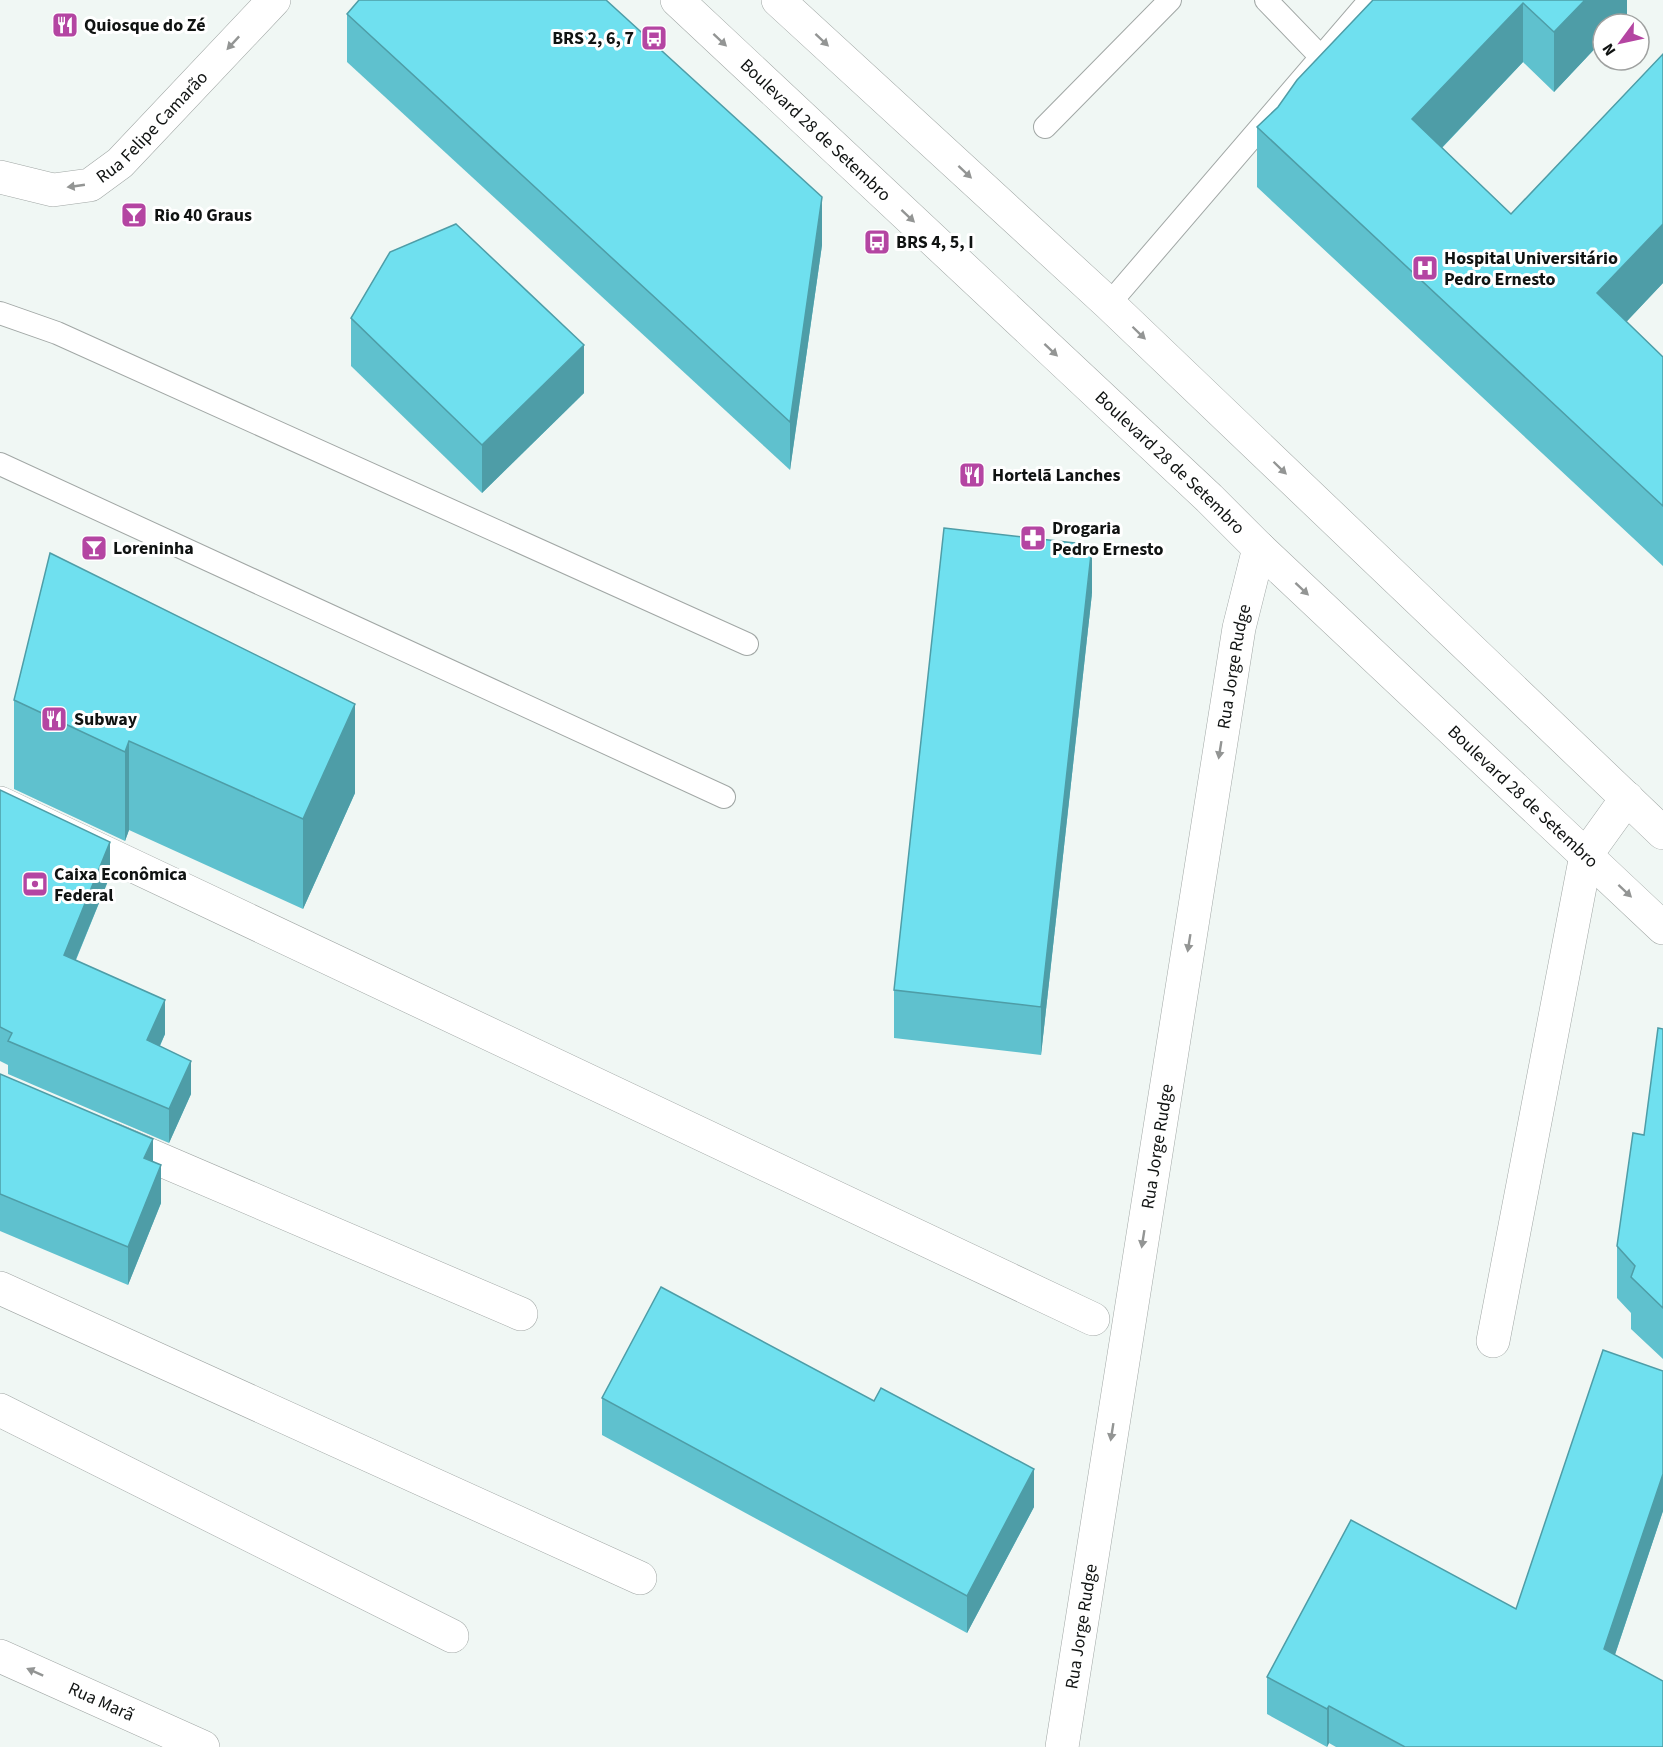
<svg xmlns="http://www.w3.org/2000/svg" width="1663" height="1747" viewBox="0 0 1663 1747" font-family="'Source Sans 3',sans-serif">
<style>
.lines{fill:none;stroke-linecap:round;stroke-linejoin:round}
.service-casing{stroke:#a1a7a5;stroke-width:24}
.minor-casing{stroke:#a1a7a5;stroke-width:34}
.primary-casing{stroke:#a1a7a5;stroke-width:34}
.service{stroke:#fff;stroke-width:22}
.minor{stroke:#fff;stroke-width:33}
.primary{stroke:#fff;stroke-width:33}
.wall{fill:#5fc1ce}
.shaded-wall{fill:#4e9da7}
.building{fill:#6fe0ef;stroke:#4e9da7;stroke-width:1.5}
.oneway{fill:#939594}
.labels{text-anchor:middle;stroke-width:6;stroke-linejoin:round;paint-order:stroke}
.poi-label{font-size:18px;font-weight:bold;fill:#101312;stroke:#fff;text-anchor:start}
.street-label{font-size:18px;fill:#101312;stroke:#fff}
</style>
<rect width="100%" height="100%" fill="#f0f7f4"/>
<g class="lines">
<defs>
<g id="service">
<path d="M 1266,0 L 1320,56"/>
<path d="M 1045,127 L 1170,0"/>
<path d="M 1109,304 L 1370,0"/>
<path d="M 0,313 L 57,333 L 747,644"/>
<path d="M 0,464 L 724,797"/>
</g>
<g id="minor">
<path id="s1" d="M 0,177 L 53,190 L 90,185 L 120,163 L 274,0"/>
<path d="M 0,803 L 1093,1319"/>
<path d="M 112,1139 L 521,1314"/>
<path d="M 0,1288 L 640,1578"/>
<path d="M 1493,1341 L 1586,855 L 1627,798"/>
<path d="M 0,1410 L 452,1636"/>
<path id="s2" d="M 0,1656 L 203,1747"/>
<path id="s3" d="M 1062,1747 L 1239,628 L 1259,548"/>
</g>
<g id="primary">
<path id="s4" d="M 677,0 L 1209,498 L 1259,548 L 1663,928"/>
<path d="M 778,0 L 1109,304 L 1663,833"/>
</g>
</defs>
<!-- service casing -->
<use href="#service" class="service-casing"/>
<!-- minor casing -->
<use href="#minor" class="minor-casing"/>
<!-- primary casing -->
<use href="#primary" class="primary-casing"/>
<!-- service -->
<use href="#service" class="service"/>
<!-- minor -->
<use href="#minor" class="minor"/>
<!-- primary -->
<use href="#primary" class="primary"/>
</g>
<!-- wall -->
<g class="wall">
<path d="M 1373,0 L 1627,0 L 1627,14 L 1603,24 L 1603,40 L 1554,92 L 1523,62 L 1442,148 L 1511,214 L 1663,54 L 1663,283 L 1626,322 L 1663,357 L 1663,566 L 1257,187 L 1257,127 L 1278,107 Z"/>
<path d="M 347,14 L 822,245 L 790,470 L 347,62 Z"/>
<path d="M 351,318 L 584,393 L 482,493 L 351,366 Z"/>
<path d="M 1092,593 L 1041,1055 L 894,1038 L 894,990 Z"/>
<path d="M 14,700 L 355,793 L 303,909 L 129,830 L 125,841 L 14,789 Z"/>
<path d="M 0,790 L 110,876 L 76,960 L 165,1034 L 160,1046 L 191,1094 L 169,1143 L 8,1074 L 8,1065 L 0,1061 Z"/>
<path d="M 1663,1029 L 1663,1359 L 1631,1329 L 1631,1313 L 1617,1298 L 1617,1246 L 1644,1135 Z"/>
<path d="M 0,1074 L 153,1162 L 161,1203 L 128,1285 L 0,1231 Z"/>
<path d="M 1663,1371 L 1663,1511 L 1615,1655 L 1663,1747 L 1336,1747 L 1329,1743 L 1327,1747 L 1267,1714 L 1267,1677 L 1516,1609 Z"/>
<path d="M 602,1398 L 1034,1507 L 967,1633 L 602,1435 Z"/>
</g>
<!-- shaded-wall -->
<g class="shaded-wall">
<path d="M 1585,0 L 1627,0 L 1627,14 L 1618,24 L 1603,24 L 1603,40 L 1554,92 L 1554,32 Z"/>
<path d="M 1523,3 L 1523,62 L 1412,179 L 1412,119 Z"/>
<path d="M 822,197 L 822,245 L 790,470 L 790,422 Z"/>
<path d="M 1663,224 L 1663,283 L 1597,353 L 1597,293 Z"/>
<path d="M 584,345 L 584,393 L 482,493 L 482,445 Z"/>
<path d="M 1092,545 L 1092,593 L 1041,1055 L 1041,1007 Z"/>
<path d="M 355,704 L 355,793 L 303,909 L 303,819 Z"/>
<path d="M 129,741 L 129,830 L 125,841 L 125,752 Z"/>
<path d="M 110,842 L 110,876 L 64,988 L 64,955 Z"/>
<path d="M 165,1000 L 165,1034 L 147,1074 L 147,1040 Z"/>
<path d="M 191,1061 L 191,1094 L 169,1143 L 169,1109 Z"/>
<path d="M 153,1139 L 153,1177 L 144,1158 Z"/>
<path d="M 161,1165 L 161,1203 L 128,1285 L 128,1247 Z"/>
<path d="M 1034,1469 L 1034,1507 L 967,1633 L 967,1596 Z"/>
<path d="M 1663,1474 L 1663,1511 L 1604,1687 L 1604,1649 Z"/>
<path d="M 1329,1706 L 1329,1743 L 1327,1747 L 1327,1709 Z"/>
</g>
<!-- building -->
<g class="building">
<path d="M 359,0 L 606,0 L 822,197 L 790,422 L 347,14 Z"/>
<path d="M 1373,0 L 1585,0 L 1554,32 L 1523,3 L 1412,119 L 1511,214 L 1663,54 L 1663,224 L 1597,293 L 1663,357 L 1663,506 L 1257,127 L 1278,107 L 1297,80 Z"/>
<path d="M 456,224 L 584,345 L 482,445 L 351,318 L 390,252 Z"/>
<path d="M 944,528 L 1092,545 L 1041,1007 L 894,990 Z"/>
<path d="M 50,553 L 355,704 L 303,819 L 129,741 L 125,752 L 14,700 Z"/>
<path d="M 0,790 L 110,842 L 64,955 L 165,1000 L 147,1040 L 191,1061 L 169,1109 L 8,1041 L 12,1033 L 0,1027 Z"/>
<path d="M 1658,1028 L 1663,1029 L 1663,1308 L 1631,1277 L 1635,1266 L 1617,1246 L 1633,1133 L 1644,1135 Z"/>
<path d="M 0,1074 L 153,1139 L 144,1158 L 161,1165 L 128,1247 L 0,1194 Z"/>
<path d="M 661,1287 L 874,1401 L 881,1388 L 1034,1469 L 967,1596 L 602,1398 Z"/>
<path d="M 1603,1350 L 1663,1371 L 1663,1474 L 1604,1649 L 1663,1681 L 1663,1747 L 1405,1747 L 1329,1706 L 1327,1709 L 1267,1677 L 1351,1520 L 1516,1609 Z"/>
</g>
<!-- one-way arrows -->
<defs><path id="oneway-solid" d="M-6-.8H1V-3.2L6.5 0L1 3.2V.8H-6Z" transform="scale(1.5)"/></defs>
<g class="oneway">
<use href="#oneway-solid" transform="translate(720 40) rotate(43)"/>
<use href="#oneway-solid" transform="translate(822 40) rotate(43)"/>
<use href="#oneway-solid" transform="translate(233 43) rotate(133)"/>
<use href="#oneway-solid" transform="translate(965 172) rotate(43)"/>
<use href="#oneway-solid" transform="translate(76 186) rotate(172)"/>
<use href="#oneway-solid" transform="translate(908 216) rotate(43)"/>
<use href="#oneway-solid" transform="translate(1139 333) rotate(44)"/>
<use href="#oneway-solid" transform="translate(1051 350) rotate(43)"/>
<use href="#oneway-solid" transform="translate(1280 468) rotate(44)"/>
<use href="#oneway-solid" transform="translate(1302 589) rotate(43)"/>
<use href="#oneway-solid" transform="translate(1220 750) rotate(99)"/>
<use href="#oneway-solid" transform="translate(1625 891) rotate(43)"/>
<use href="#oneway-solid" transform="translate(1189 943) rotate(99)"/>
<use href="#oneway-solid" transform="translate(1143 1239) rotate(99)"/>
<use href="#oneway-solid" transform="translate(1112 1432) rotate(99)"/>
<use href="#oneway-solid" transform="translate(35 1672) rotate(-156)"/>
</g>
<!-- icons -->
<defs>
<symbol id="restaurant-square" viewBox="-11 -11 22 22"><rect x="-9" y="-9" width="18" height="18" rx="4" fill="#b445a2" stroke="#fff"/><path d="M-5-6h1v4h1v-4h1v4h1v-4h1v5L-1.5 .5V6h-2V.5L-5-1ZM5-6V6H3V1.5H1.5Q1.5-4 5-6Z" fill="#fff"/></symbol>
<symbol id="bus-square" viewBox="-11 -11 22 22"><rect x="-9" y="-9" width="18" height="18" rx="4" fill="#b445a2" stroke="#fff"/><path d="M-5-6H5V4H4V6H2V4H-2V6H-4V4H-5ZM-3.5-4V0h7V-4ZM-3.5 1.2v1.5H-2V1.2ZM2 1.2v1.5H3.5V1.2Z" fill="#fff"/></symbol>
<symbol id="bar-square" viewBox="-11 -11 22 22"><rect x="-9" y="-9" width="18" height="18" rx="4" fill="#b445a2" stroke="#fff"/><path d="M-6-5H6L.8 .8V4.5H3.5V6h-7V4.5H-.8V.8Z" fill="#fff"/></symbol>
<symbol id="hospital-square" viewBox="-11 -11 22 22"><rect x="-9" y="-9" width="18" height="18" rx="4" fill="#b445a2" stroke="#fff"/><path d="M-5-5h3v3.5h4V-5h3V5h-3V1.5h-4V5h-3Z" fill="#fff"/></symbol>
<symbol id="pharmacy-square" viewBox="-11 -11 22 22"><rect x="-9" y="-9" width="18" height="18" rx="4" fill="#b445a2" stroke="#fff"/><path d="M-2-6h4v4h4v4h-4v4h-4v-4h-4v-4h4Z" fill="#fff"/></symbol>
<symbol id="bank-square" viewBox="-11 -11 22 22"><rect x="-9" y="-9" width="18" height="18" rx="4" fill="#b445a2" stroke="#fff"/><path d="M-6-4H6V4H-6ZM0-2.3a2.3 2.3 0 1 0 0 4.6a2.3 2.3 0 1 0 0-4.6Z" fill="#fff"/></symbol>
</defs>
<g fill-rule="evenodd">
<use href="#restaurant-square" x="50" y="10" width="30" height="30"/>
<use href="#bus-square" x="639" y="23" width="30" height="30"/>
<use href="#bar-square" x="119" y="200" width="30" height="30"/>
<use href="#bus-square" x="862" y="227" width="30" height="30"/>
<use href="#hospital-square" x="1410" y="253" width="30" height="30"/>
<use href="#restaurant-square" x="957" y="460" width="30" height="30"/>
<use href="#pharmacy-square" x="1018" y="523" width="30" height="30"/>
<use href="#bar-square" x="79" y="533" width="30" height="30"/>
<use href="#restaurant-square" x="39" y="704" width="30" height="30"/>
<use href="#bank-square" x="20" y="869" width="30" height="30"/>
</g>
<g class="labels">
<!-- poi labels -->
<g class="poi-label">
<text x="84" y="31">Quiosque do Zé</text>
<text x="634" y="44" text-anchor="end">BRS 2, 6, 7</text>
<text x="154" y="221">Rio 40 Graus</text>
<text x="896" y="248">BRS 4, 5, I</text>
<text x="1444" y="264">Hospital Universitário<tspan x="1444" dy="21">Pedro Ernesto</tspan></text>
<text x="992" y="481">Hortelã Lanches</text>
<text x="1052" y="534">Drogaria<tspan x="1052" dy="21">Pedro Ernesto</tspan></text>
<text x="113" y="554">Loreninha</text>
<text x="74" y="725">Subway</text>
<text x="54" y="880">Caixa Econômica<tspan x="54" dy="21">Federal</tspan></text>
</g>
<!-- street labels -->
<g class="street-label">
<text dy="6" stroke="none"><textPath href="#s1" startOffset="177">Rua Felipe Camarão</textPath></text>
<text dy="6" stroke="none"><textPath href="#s4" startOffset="190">Boulevard 28 de Setembro</textPath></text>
<text dy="6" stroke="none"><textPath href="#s4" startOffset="676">Boulevard 28 de Setembro</textPath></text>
<text dy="6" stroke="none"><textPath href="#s3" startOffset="1094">Rua Jorge Rudge</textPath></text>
<text dy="6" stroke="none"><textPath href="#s4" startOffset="1162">Boulevard 28 de Setembro</textPath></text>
<text dy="6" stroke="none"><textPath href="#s3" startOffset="608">Rua Jorge Rudge</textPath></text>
<text dy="6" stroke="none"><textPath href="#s3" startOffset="122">Rua Jorge Rudge</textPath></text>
<text dy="6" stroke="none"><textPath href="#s2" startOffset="111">Rua Marã</textPath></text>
</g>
</g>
<!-- north arrow -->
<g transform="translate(1621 42) rotate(237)"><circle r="28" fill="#ffffff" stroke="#9fa1a0" stroke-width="1.5"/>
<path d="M0-4.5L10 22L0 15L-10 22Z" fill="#b445a2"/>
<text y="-9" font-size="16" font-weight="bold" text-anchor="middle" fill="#101312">N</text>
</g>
</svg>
